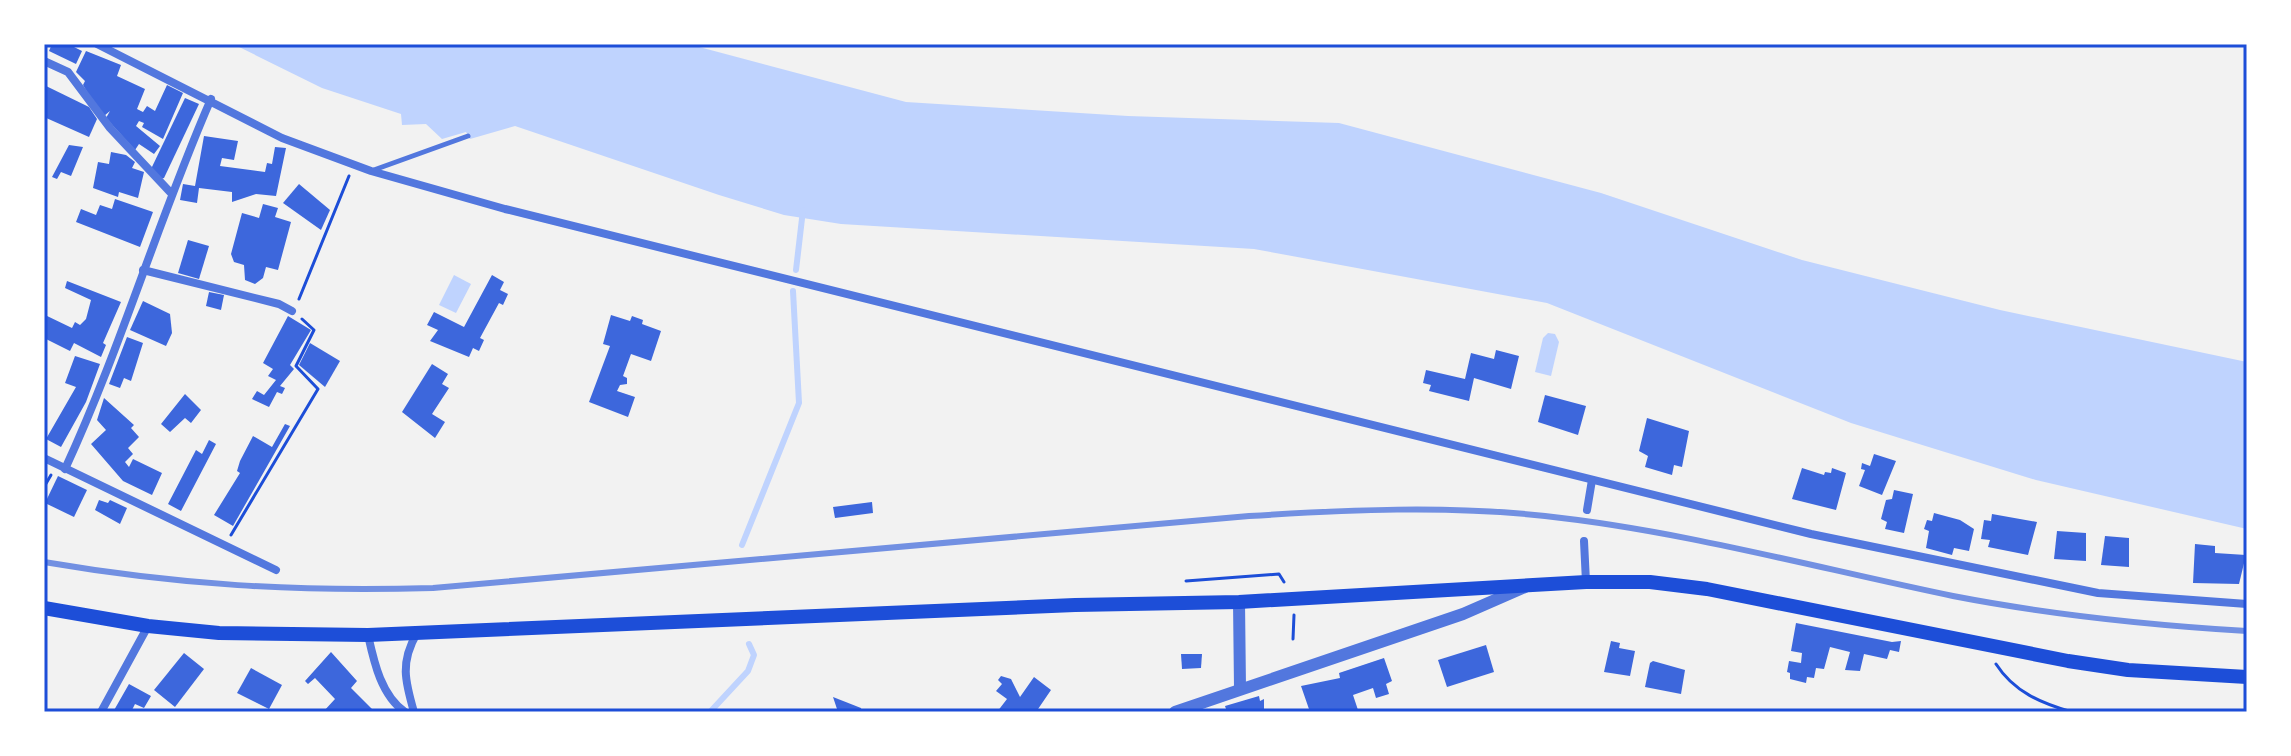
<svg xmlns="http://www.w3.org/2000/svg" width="2291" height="756" viewBox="0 0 2291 756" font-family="'Source Sans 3',sans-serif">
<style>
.water{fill:#bfd3fe}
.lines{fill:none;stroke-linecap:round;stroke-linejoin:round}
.stream{stroke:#bfd3fe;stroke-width:6}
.building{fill:#3d67dc}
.path{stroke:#1d4ed8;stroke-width:3}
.service{stroke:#5277de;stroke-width:5}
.minor{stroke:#5277de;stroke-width:8}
.tertiary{stroke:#5277de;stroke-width:12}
.secondary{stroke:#1d4ed8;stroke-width:14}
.rail{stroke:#7290e2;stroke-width:6}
.neatline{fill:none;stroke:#1d4ed8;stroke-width:3}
</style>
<rect width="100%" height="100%" fill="#f2f2f2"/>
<!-- water -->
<g class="water">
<path d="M 233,44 L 688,44 L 906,102 L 1128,116 L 1339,123 L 1601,193 L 1802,260 L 2000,310 L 2247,362 L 2247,529 L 2036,480 L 1851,423 L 1547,303 L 1254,249 L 841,224 L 784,215 L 719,195 L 515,126 L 470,139 L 466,132 L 442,139 L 426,124 L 402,125 L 401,114 L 322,88 Z"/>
<path d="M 454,275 L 471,284 L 456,313 L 439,305 Z"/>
<path d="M 1548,333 L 1555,334 L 1559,342 L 1551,376 L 1535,372 L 1543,338 Z"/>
</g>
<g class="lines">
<!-- stream -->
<g class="stream">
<path d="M 796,270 L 803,210"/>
<path d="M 742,545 L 799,403 L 793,291"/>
<path d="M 710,712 L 748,671 L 754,655 L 749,644"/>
</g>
</g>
<!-- building -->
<g class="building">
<path d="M 52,44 L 68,44 L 82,51 L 76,64 L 49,51 Z"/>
<path d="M 86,51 L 121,65 L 117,76 L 145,89 L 137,109 L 143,112 L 147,106 L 155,111 L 167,85 L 183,93 L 163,139 L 142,127 L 144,123 L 139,121 L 136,126 L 160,146 L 154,154 L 139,144 L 135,150 L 106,118 L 110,111 L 104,116 L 90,97 L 83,85 L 85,81 L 76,72 Z"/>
<path d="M 44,85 L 89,107 L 97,119 L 89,137 L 44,117 Z"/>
<path d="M 185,98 L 199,104 L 164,178 L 160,179 L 151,169 Z"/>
<path d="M 204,136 L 238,141 L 234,160 L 222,158 L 220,166 L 265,172 L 267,163 L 272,164 L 275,147 L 286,148 L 276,196 L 256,194 L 232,202 L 232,192 L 199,188 L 197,203 L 180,200 L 183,184 L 195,186 Z"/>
<path d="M 69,145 L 83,147 L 71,176 L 61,172 L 57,179 L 52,177 Z"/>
<path d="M 111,152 L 126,155 L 135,162 L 132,168 L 144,172 L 138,198 L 119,192 L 118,197 L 93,188 L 98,162 L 109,164 Z"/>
<path d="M 299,184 L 330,210 L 321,230 L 283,203 Z"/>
<path d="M 115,199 L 153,212 L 140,247 L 76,222 L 81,209 L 96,215 L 100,205 L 112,209 Z"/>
<path d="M 263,204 L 278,208 L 275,217 L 291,222 L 278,270 L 266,267 L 263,278 L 255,284 L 245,280 L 244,265 L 234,262 L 231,254 L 242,213 L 259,218 Z"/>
<path d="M 188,240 L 209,246 L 199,279 L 178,273 Z"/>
<path d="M 492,275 L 504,282 L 500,290 L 508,294 L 503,305 L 499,303 L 480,338 L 484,340 L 479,351 L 473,348 L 469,357 L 430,341 L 438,330 L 427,325 L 434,312 L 464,327 Z"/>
<path d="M 67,281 L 121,302 L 103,343 L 106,345 L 101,357 L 74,343 L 70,351 L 44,338 L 45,315 L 72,328 L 75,322 L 80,325 L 86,319 L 91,300 L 65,288 Z"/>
<path d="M 209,292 L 224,295 L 221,310 L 206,306 Z"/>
<path d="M 143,301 L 170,314 L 172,333 L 166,346 L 130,330 Z"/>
<path d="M 611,315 L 630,321 L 632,316 L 643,320 L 642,324 L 661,331 L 651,361 L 631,354 L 623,376 L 627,378 L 627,384 L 620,385 L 617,391 L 635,397 L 628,417 L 589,402 L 610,346 L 603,344 Z"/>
<path d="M 288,316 L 311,330 L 290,365 L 294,369 L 280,386 L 285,388 L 282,394 L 277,392 L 269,407 L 252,399 L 257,391 L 264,395 L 276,380 L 268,376 L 273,369 L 263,363 Z"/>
<path d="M 127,337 L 143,343 L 131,381 L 124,378 L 120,388 L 109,384 Z"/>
<path d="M 310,343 L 340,361 L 325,387 L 299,365 Z"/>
<path d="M 1496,350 L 1519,356 L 1511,389 L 1474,378 L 1469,401 L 1429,391 L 1431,385 L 1423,383 L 1426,370 L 1465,379 L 1471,353 L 1494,359 Z"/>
<path d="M 75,356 L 100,364 L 86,402 L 61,447 L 46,439 L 76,387 L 65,383 Z"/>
<path d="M 432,364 L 448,374 L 442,384 L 449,388 L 432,414 L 445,422 L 435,438 L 402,412 Z"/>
<path d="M 185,394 L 201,410 L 191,423 L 185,418 L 170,432 L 161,424 Z"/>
<path d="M 1545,395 L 1586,406 L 1578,435 L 1538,422 Z"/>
<path d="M 104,398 L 134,425 L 131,428 L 139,437 L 128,448 L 133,454 L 125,462 L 129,467 L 133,459 L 162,473 L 152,495 L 123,481 L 91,444 L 106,430 L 97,420 Z"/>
<path d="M 1647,418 L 1689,431 L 1682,467 L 1674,465 L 1672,475 L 1645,467 L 1648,456 L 1639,451 Z"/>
<path d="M 285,424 L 290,426 L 233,526 L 214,515 L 240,473 L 237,471 L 240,461 L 253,436 L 272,447 Z"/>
<path d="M 209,440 L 216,444 L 181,511 L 168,504 L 196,450 L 202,454 Z"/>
<path d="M 1874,454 L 1896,461 L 1882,495 L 1859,486 L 1865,470 L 1861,469 L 1862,463 L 1870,466 Z"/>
<path d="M 1802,468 L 1824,475 L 1825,472 L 1831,473 L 1832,468 L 1846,473 L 1836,510 L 1792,499 Z"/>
<path d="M 58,476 L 87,490 L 74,517 L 45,503 Z"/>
<path d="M 1894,490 L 1913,494 L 1904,533 L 1885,529 L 1887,522 L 1881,519 L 1886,500 L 1892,499 Z"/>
<path d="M 99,500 L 108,503 L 110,500 L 127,508 L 120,524 L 95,510 Z"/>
<path d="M 872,502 L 873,513 L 835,518 L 833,507 Z"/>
<path d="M 1934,513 L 1960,520 L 1974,529 L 1969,551 L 1954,548 L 1952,555 L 1926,548 L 1929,531 L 1924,529 L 1927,520 L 1932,521 Z"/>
<path d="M 1992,514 L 2037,522 L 2028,555 L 1988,547 L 1990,540 L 1981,539 L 1984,520 L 1991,521 Z"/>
<path d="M 2057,531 L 2086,533 L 2086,561 L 2054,559 Z"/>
<path d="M 2105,536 L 2129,538 L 2129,567 L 2101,565 Z"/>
<path d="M 2195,544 L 2215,546 L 2215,553 L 2246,555 L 2239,584 L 2193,583 Z"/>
<path d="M 1796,623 L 1892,642 L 1901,641 L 1899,652 L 1890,650 L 1887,659 L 1864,654 L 1860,671 L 1845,670 L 1850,652 L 1830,647 L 1824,669 L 1816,668 L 1814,678 L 1807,677 L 1806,683 L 1790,679 L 1790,673 L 1787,672 L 1789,661 L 1801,663 L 1802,653 L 1791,651 Z"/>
<path d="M 1611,641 L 1620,643 L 1619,648 L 1635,651 L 1630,676 L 1604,672 Z"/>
<path d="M 1486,645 L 1494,672 L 1447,687 L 1438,660 Z"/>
<path d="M 331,652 L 357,681 L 351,688 L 375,712 L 323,712 L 335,699 L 315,678 L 308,684 L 305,681 Z"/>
<path d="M 184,653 L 204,669 L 175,707 L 154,690 Z"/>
<path d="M 1181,654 L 1202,654 L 1201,668 L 1182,669 Z"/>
<path d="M 1384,658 L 1392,681 L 1386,684 L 1389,694 L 1376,698 L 1373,688 L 1353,695 L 1358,710 L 1355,712 L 1310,712 L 1301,686 L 1340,678 L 1339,673 Z"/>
<path d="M 1653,661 L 1685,670 L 1681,694 L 1645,687 L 1650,663 Z"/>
<path d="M 251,668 L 282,685 L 269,709 L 237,693 Z"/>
<path d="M 1001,676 L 1011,679 L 1020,697 L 1034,677 L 1051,690 L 1036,712 L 997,712 L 1007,699 L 996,691 L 1002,684 L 998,680 Z"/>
<path d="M 129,684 L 151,696 L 144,708 L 135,704 L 131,712 L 113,712 Z"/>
<path d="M 1259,696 L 1260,701 L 1264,699 L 1264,712 L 1227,712 L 1225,706 Z"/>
<path d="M 833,697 L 861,708 L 862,712 L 838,712 Z"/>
</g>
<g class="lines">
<!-- path -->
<g class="path">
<path d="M 299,299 L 349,176"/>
<path d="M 44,487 L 51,475"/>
<path d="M 231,535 L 318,389 L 296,366 L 314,330 L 302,319"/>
<path d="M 1186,581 L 1279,574 L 1284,582"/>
<path d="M 1293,639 L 1294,615"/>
<path d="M 1996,664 C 2014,692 2041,703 2072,712"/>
</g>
<!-- service -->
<path class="service" d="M 371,171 L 468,136"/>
<!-- minor -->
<g class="minor">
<path d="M 97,44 L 282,138 L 371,171 L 505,209 L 1811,534 L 2098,593 L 2247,604"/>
<path d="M 44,61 L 68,72 L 110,128 L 170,192"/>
<path d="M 143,270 L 279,304 L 292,311"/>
<path d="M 44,458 L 276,570"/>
<path d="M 65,469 C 121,348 158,220 211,99"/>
<path d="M 1587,510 L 1592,480"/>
<path d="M 1584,541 L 1586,582"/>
<path d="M 368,635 C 374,662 381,695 405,712"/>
<path d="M 101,712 L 148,626"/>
<path d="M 414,712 C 405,681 400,662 417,633"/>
</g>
<!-- tertiary -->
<g class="tertiary">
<path d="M 1239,602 L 1240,688"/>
<path d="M 1175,712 L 1463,614 L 1525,587"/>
</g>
<!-- secondary -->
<path class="secondary" d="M 44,608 L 148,626 L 219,633 L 368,635 L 1075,605 L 1239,602 L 1586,582 L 1650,582 L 1707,589 L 2068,661 L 2128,670 L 2247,677"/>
<!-- rail -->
<path class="rail" d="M 44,562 C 179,585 296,592 433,588 L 1249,516 C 1348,510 1446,505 1545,516 C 1683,531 1817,568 1953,596 C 2051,615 2148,625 2247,631"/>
</g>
<!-- border -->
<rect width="2291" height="756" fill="none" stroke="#ffffff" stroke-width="92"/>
<rect x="46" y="46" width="2199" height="664" class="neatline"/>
</svg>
